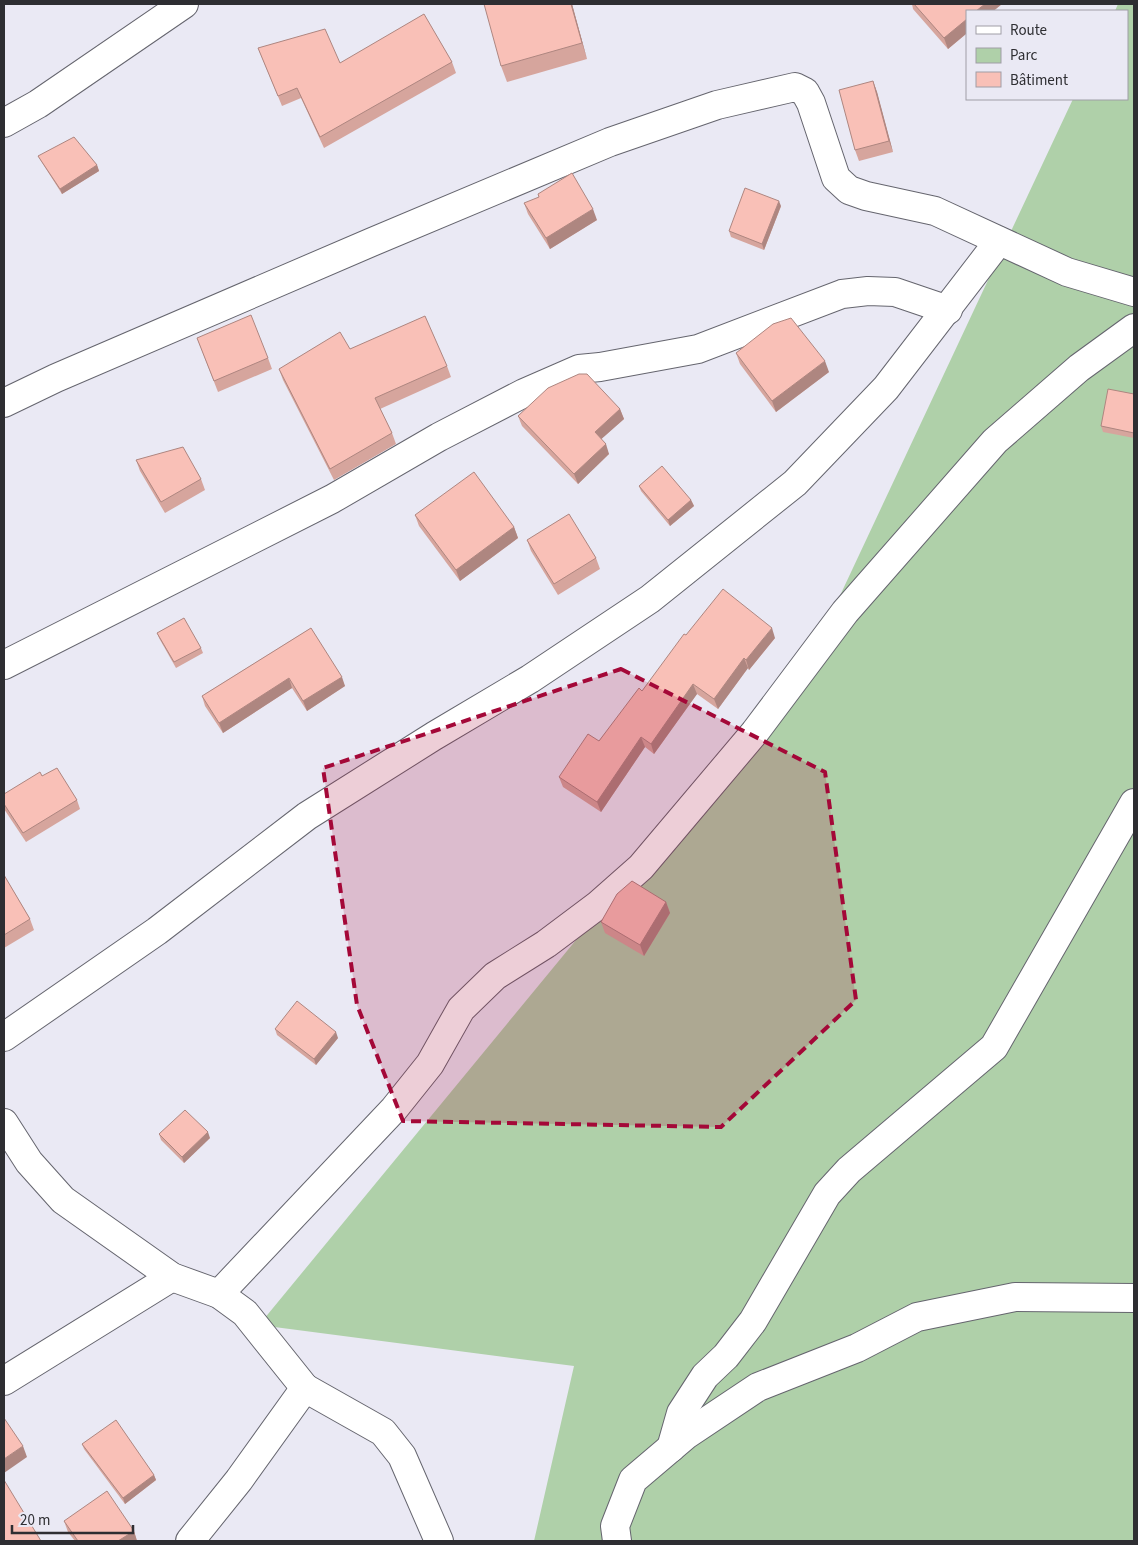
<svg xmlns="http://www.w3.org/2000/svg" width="1138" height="1545" viewBox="0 0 1138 1545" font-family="'Source Sans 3',sans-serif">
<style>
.green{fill:#afd0a9}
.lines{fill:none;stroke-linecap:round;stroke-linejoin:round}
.minor-casing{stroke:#65656e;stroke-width:30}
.minor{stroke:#fff;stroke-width:28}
.wall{fill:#d6a59d}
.shaded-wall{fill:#ae8680}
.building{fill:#f9c0b7;stroke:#ae8680}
.marked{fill:#a40838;fill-opacity:0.2;stroke:#a40838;stroke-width:4;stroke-dasharray:10 6;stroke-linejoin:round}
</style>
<rect width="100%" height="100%" fill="#eae9f4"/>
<!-- green -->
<path class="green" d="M 1118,4 L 1134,4 L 1134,1541 L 534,1541 L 574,1366 L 259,1325 L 814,651 L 1073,99 L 1127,99 L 1127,11 L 1115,11 Z"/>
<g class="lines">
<defs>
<g id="minor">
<path d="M 4,123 L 38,104 L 184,4"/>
<path d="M 4,403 L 56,378 L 372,242 L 610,142 L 717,105 L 795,87 L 805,92 L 811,103 L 836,178 L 849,190 L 866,196 L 935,211 L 1067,272 L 1134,292"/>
<path d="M 4,665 L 332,499 L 439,437 L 524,393 L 579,369 L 600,367 L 698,349 L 842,294 L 868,291 L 895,292 L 948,310"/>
<path d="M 4,1037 L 157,931 L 307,816 L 434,736 L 530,679 L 650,599 L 795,483 L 886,388 L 999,241"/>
<path d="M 4,1123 L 29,1162 L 63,1200 L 172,1277 L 219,1294 L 245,1313 L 305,1388"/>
<path d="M 219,1294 L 394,1109 L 430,1064 L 461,1009 L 495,976 L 546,944 L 598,905 L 641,867 L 755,732 L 845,612 L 995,441 L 1079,368 L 1134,328"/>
<path d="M 4,1381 L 172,1277"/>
<path d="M 671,1448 L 681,1413 L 705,1376 L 726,1356 L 753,1321 L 827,1194 L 849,1170 L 994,1047 L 1134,803"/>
<path d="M 190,1541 L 239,1480 L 305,1388 L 383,1432 L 402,1456 L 439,1541"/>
<path d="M 617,1541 L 615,1526 L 633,1480 L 686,1435 L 758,1387 L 857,1348 L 917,1317 L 1015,1297 L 1134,1298"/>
</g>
</defs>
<!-- minor casing -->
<use href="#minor" class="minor-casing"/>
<!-- minor -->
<use href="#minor" class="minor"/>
</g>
<!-- wall -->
<g class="wall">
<path d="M 572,4 L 587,59 L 507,82 L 501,66 Z"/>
<path d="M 912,4 L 1002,4 L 948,49 L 913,9 Z"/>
<path d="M 258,48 L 340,63 L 452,62 L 456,73 L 324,148 L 301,98 L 282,106 Z"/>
<path d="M 873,81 L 877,92 L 893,152 L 859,161 L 855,150 Z"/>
<path d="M 38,156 L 97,165 L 99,171 L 62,194 L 41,161 Z"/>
<path d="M 524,203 L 597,220 L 550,249 L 528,214 Z"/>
<path d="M 781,206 L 764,250 L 731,237 L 729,231 Z"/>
<path d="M 197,338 L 268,358 L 272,369 L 218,392 Z"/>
<path d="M 350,349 L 447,366 L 451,377 L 380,409 L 392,433 L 396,444 L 334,480 L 283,380 L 279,369 Z"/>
<path d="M 736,353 L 829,372 L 776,412 L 740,364 Z"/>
<path d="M 1134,394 L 1134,438 L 1103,432 L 1101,426 Z"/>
<path d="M 620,409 L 624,419 L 601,439 L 609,454 L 578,484 L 522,426 L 518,416 Z"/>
<path d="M 136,460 L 201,479 L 205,490 L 165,513 L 140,471 Z"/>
<path d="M 639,486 L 691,500 L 694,506 L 670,526 L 641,491 Z"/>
<path d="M 415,515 L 514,527 L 518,538 L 460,581 L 419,526 Z"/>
<path d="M 527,540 L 596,558 L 600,569 L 558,595 L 531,551 Z"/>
<path d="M 311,628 L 345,686 L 307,711 L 292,688 L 223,733 L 205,706 L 202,696 Z"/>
<path d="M 157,633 L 201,648 L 203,653 L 176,668 L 159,638 Z"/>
<path d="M 686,635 L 775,638 L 749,670 L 748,668 L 718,709 L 697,694 L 654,754 L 645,747 L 601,812 L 563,787 L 559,777 L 599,741 L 642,691 Z"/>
<path d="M 42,776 L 77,800 L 80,809 L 26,842 L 4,809 L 4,794 Z"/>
<path d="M 4,875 L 30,919 L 34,930 L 4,948 Z"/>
<path d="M 666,902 L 670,913 L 644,956 L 605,933 L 601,922 Z"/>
<path d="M 275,1029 L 338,1038 L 316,1065 L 277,1035 Z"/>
<path d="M 159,1134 L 210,1138 L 184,1163 L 161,1140 Z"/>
<path d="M 82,1444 L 154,1475 L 156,1480 L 125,1504 L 84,1449 Z"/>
<path d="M 64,1521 L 134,1531 L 137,1541 L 75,1541 L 68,1532 Z"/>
</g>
<!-- shaded-wall -->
<g class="shaded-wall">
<path d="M 571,4 L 572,4 L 587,59 L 582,43 Z"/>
<path d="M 985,4 L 1002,4 L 993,11 L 976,11 Z"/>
<path d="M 967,19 L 967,33 L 948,49 L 944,38 Z"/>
<path d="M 873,81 L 877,92 L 893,152 L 889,141 Z"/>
<path d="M 97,165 L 99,171 L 62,194 L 60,189 Z"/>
<path d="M 779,201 L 781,206 L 764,250 L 762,244 Z"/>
<path d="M 593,209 L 597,220 L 550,249 L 546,238 Z"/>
<path d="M 825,361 L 829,372 L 776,412 L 772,401 Z"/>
<path d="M 620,409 L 624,419 L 598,442 L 595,432 Z"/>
<path d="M 606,444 L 609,454 L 578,484 L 574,474 Z"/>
<path d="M 691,500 L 694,506 L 670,526 L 668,520 Z"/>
<path d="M 514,527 L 518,538 L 460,581 L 456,570 Z"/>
<path d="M 772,628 L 775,638 L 749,670 L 746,660 Z"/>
<path d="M 744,658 L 748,668 L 718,709 L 714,699 Z"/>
<path d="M 342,677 L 345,686 L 307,711 L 303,701 Z"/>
<path d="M 289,678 L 292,688 L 223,733 L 219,723 Z"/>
<path d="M 693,684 L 697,694 L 654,754 L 651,744 Z"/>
<path d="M 641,737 L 645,747 L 601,812 L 597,802 Z"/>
<path d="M 666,902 L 670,913 L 644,956 L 640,945 Z"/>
<path d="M 336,1032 L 338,1038 L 316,1065 L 314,1059 Z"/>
<path d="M 208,1132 L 210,1138 L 184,1163 L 182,1157 Z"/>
<path d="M 23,1446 L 27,1457 L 4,1473 L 4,1459 Z"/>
<path d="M 154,1475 L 156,1480 L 125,1504 L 123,1498 Z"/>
<path d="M 134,1531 L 137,1541 L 118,1541 Z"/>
</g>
<!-- building -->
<g class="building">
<path d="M 484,4 L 571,4 L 582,43 L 501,66 Z"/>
<path d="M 914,4 L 985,4 L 976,11 L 967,11 L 967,19 L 944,38 Z"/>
<path d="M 424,14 L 452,62 L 320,137 L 297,88 L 278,96 L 258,48 L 325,29 L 340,63 Z"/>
<path d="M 873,81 L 889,141 L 855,150 L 839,90 Z"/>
<path d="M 74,137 L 97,165 L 60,189 L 38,156 Z"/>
<path d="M 572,173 L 593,209 L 546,238 L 524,203 L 539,197 L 538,194 Z"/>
<path d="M 745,188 L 779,201 L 762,244 L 729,231 Z"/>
<path d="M 251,315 L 268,358 L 214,381 L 197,338 Z"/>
<path d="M 425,316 L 447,366 L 375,398 L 392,433 L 330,469 L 279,369 L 340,332 L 350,349 Z"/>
<path d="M 791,318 L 825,361 L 772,401 L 736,353 L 773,324 Z"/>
<path d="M 579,374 L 587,374 L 620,409 L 595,432 L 606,444 L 574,474 L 518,416 L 548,388 Z"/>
<path d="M 1108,389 L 1134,394 L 1134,433 L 1101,426 Z"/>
<path d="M 183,447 L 201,479 L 161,502 L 136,460 Z"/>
<path d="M 662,466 L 691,500 L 668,520 L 639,486 Z"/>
<path d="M 474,472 L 514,527 L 456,570 L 415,515 Z"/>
<path d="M 569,514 L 596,558 L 554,584 L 527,540 Z"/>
<path d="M 723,589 L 772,628 L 746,660 L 744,658 L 714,699 L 693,684 L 651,744 L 641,737 L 597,802 L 559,777 L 588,734 L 599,741 L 639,688 L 642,691 L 684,634 L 686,635 Z"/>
<path d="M 184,618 L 201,648 L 174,662 L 157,633 Z"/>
<path d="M 311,628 L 342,677 L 303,701 L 289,678 L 219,723 L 202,696 Z"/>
<path d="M 57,768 L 77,800 L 23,833 L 4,804 L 4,794 L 40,772 L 42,776 Z"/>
<path d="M 4,875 L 30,919 L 4,935 Z"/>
<path d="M 632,881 L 666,902 L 640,945 L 601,922 L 617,894 Z"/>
<path d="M 297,1001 L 336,1032 L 314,1059 L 275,1029 Z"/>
<path d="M 185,1110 L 208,1132 L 182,1157 L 159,1134 Z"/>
<path d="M 4,1418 L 23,1446 L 4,1459 Z"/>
<path d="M 116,1420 L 154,1475 L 123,1498 L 82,1444 Z"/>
<path d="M 4,1480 L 41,1541 L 4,1541 Z"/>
<path d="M 107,1491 L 134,1531 L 118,1541 L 78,1541 L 64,1521 Z"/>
</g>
<!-- marked area -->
<path class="marked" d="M 621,669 L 825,772 L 856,1000 L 721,1127 L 403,1121 L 357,1005 L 323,768 Z"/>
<!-- border -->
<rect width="1138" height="1545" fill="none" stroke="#2e2e32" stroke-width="10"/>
<!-- legend -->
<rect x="966" y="10" width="162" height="90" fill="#eae9f4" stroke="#9f9ea6"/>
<rect x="976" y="26" width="25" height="8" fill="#ffffff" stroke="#9f9ea6"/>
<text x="1010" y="35" font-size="15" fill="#2e2e32">Route</text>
<rect x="976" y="48" width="25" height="15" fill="#afd0a9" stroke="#9f9ea6"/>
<text x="1010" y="60" font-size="15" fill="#2e2e32">Parc</text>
<rect x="976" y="72" width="25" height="15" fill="#f9c0b7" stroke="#9f9ea6"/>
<text x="1010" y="85" font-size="15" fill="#2e2e32">Bâtiment</text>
<!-- scale -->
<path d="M12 1525v8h121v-8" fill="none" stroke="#2e2e32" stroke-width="2.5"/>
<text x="20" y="1525" font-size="15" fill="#2e2e32" stroke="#eae9f4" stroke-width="4" paint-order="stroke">20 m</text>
</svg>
